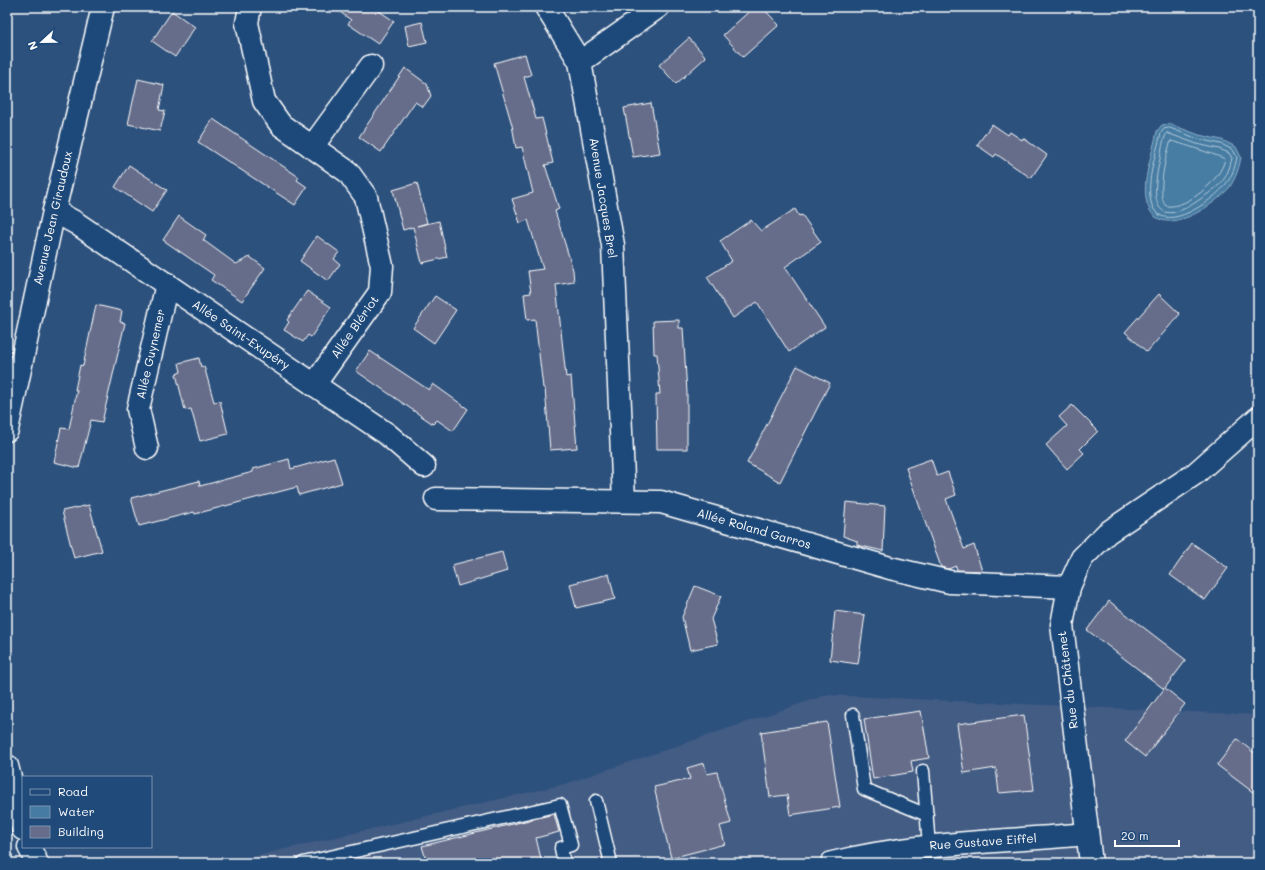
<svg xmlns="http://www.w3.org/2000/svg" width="1265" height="870" viewBox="0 0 1265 870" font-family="Mali,sans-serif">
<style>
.built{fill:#425c84}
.water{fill:#467ca3;stroke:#90b0c8}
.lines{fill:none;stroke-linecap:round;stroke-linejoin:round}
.shore{stroke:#b5cbda;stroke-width:1}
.building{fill:#666d8a;stroke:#fff}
.service-casing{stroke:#fff;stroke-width:15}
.minor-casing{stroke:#fff;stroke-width:25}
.tertiary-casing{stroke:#fff;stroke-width:25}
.service{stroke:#1f4a7a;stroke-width:12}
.minor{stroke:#1f4a7a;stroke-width:22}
.tertiary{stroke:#1f4a7a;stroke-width:22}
.labels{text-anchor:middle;stroke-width:3;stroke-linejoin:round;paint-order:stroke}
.street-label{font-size:12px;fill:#fff;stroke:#1f4a7a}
</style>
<rect width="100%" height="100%" fill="#2d517d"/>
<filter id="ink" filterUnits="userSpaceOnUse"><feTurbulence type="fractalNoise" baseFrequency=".025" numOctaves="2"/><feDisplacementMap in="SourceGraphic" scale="8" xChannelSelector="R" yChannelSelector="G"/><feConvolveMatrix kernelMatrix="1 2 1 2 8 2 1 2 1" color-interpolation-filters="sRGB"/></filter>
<g filter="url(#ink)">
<!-- built -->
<path class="built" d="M 826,695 L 1258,715 L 1258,863 L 225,863 L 565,784 Z"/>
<!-- water -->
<path class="water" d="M 1170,124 L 1199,135 L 1222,140 L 1236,147 L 1241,157 C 1239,168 1236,178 1229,188 C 1213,207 1158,243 1147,203 C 1141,181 1153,153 1157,131 L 1162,125 Z"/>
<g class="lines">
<!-- shore -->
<g class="shore">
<path d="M 1170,128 L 1198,139 L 1221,144 L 1233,150 L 1237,157 C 1235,167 1232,177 1225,185 C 1212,202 1160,238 1151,202 C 1146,181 1156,154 1161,133 L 1164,129 Z"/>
<path d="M 1167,133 L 1197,144 L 1219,149 L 1229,153 L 1232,158 C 1230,167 1227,176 1221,183 C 1214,190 1205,196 1196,202 C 1158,227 1151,205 1158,168 C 1161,158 1161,142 1167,133 Z"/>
<path d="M 1171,141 C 1177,142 1222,157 1225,159 C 1221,180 1187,209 1166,206 C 1156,196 1166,153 1171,141 Z"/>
</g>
</g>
<!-- building -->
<g class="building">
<path d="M 333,7 L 373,7 L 394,21 L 378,44 L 348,24 L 351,20 Z"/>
<path d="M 754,7 L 762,7 L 779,25 L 743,57 L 723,35 Z"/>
<path d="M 172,11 L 195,27 L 175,57 L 152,41 Z"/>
<path d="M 422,22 L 427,42 L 409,46 L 405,26 Z"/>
<path d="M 689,38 L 706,57 L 676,84 L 659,65 Z"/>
<path d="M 525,54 L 531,75 L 524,77 L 536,119 L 542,118 L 553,163 L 545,165 L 559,209 L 555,211 L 573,270 L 574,282 L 556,285 L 566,377 L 571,376 L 577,448 L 550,450 L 545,388 L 543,388 L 535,319 L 527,320 L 524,294 L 531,293 L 528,271 L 543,269 L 528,220 L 520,223 L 512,199 L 533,193 L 522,147 L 516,148 L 512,125 L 494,63 Z"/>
<path d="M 405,68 L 427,84 L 431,96 L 423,107 L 415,102 L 381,152 L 359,137 Z"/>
<path d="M 138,79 L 164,85 L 159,110 L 165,111 L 160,131 L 128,124 Z"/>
<path d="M 651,103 L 660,153 L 633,157 L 624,108 Z"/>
<path d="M 213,119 L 299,177 L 297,180 L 307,187 L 295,205 L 198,142 Z"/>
<path d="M 992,124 L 1008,135 L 1010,132 L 1022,140 L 1023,138 L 1047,155 L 1031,178 L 996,154 L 994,157 L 977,145 Z"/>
<path d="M 129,165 L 167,190 L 152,212 L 115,187 Z"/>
<path d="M 417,183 L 427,223 L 417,226 L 439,221 L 447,257 L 422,263 L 413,227 L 403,230 L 393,190 Z"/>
<path d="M 795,209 L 799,216 L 802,215 L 821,242 L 785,267 L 825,327 L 789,352 L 757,302 L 733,318 L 707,277 L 732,261 L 720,241 L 751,220 L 761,231 Z"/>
<path d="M 179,216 L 206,235 L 203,240 L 236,264 L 250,257 L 265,268 L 242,301 L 211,280 L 214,275 L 163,240 Z"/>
<path d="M 317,236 L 339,252 L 334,259 L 340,264 L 328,281 L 300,261 Z"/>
<path d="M 307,291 L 331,307 L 311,337 L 308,335 L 303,342 L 284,330 L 289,322 L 287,320 Z"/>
<path d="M 1159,294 L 1180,314 L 1147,352 L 1125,332 Z"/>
<path d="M 435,296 L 456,310 L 434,343 L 413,328 Z"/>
<path d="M 96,305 L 122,311 L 120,322 L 125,323 L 102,422 L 91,420 L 79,468 L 54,462 L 61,428 L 69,429 L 77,390 L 75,390 L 80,365 L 83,366 Z"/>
<path d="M 679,320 L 679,328 L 683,328 L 687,393 L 687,449 L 657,449 L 656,394 L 660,394 L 657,354 L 654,354 L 653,321 Z"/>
<path d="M 370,351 L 429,390 L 433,384 L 468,409 L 453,431 L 437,420 L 433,424 L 356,371 Z"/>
<path d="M 199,358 L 201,367 L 204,366 L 214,402 L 220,401 L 228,434 L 200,441 L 191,409 L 185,410 L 176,374 L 181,372 L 179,363 Z"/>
<path d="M 797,366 L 830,383 L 780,482 L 747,463 Z"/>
<path d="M 1072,405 L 1098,431 L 1080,449 L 1084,453 L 1067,469 L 1046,445 L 1067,426 L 1059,417 Z"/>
<path d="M 334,457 L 342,483 L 299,495 L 297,487 L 195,514 L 194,512 L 139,526 L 131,498 L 199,481 L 200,486 L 253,472 L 253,469 L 289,459 L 291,469 Z"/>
<path d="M 931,459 L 937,476 L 948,472 L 956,495 L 946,499 L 964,549 L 974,545 L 982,571 L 957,570 L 956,566 L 948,569 L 941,567 L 906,468 Z"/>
<path d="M 846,502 L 885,506 L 883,551 L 857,545 L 857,541 L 843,536 Z"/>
<path d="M 89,505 L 102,551 L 74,558 L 62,511 Z"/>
<path d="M 1192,543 L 1228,568 L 1205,600 L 1170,575 Z"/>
<path d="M 502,552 L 507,571 L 458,586 L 452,565 Z"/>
<path d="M 609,574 L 615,599 L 576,608 L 570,584 Z"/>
<path d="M 695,586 L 721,596 L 711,619 L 718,644 L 690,650 L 682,617 Z"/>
<path d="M 1109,601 L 1186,660 L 1165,688 L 1185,704 L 1145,757 L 1125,741 L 1164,689 L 1087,630 Z"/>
<path d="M 835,611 L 865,615 L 858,664 L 830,660 Z"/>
<path d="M 921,711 L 929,758 L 911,761 L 913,772 L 873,779 L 864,719 Z"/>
<path d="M 1024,715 L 1034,790 L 999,793 L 996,768 L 964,773 L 957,724 Z"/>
<path d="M 827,722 L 840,807 L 790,815 L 787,795 L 770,797 L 761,732 Z"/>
<path d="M 1237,739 L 1258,756 L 1258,796 L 1217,765 Z"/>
<path d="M 704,763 L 707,774 L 717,772 L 731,823 L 720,826 L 725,844 L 671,858 L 654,787 L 690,779 L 687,768 Z"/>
<path d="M 554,814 L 559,832 L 536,838 L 542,863 L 427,863 L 422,846 Z"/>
</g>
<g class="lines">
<defs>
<g id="service">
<path d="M 853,715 L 864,789 L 927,815"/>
<path d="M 923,771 L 929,846"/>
<path d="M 596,801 L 611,863"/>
<path d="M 303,863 L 560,805 L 571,845 L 561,848 L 564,863"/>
</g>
<g id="minor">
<path d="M 250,7 L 247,23 L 264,101 L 281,125 L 348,172 L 366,197 L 382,266 L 380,292 L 314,385"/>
<path d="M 546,7 L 580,62"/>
<path d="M 312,147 L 371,66"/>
<path d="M 54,211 L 76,223 L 387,434 L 424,466"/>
<path d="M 147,448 L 138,409 L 167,284"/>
<path d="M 436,499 L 661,502 L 890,568 L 950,582 L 1069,587"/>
<path d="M 624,501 L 613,245 L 580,62 L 658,7"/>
<path d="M 832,863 C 915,842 1002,842 1087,834"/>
</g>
<g id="tertiary">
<path d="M 7,430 L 54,211 L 103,7"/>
<path d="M 7,766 L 23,829"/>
<path d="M 29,847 L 37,863"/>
<path d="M 1091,863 L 1062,625 L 1069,587 L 1082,558 L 1107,533 L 1196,473 L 1258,418"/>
</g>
</defs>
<!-- service casing -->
<use href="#service" class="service-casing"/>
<!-- minor casing -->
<use href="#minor" class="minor-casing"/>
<!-- tertiary casing -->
<use href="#tertiary" class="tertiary-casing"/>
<!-- service -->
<use href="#service" class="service"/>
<!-- minor -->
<use href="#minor" class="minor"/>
<!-- tertiary -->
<use href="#tertiary" class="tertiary"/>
</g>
</g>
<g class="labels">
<!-- street labels -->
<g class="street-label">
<text transform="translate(603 198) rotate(81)" y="4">Avenue Jacques Brel</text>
<text transform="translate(53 218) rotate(-77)" y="4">Avenue Jean Giraudoux</text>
<text transform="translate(355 327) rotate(-55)" y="4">Allée Blériot</text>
<text transform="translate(241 335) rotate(34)" y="4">Allée Saint-Exupéry</text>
<text transform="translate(151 354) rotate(-77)" y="4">Allée Guynemer</text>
<text transform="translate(754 529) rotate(16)" y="4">Allée Roland Garros</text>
<text transform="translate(1068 680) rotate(-97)" y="4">Rue du Châtenet</text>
<text transform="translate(983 842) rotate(-4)" y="4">Rue Gustave Eiffel</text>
</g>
</g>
<!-- margin -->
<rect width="1265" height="870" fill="none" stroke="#1f4a7a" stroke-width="24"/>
<rect x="12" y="12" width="1241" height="846" fill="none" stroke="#fff" stroke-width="1.5" filter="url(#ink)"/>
<!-- legend -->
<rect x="22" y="776" width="130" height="72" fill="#1f4a7a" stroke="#7992af"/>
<rect x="30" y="789" width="20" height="6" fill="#1f4a7a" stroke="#7992af"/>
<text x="58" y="796" font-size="12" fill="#ffffff">Road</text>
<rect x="30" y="806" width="20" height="12" fill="#467ca3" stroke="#7992af"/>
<text x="58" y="816" font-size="12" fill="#ffffff">Water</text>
<rect x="30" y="826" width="20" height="12" fill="#666d8a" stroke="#7992af"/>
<text x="58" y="836" font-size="12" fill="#ffffff">Building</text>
<!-- north arrow -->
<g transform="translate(42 42) rotate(248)" stroke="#1f4a7a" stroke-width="3" paint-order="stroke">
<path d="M0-3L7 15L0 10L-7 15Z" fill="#ffffff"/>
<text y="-6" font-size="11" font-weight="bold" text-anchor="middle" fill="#ffffff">N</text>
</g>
<!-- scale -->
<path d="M1115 840v6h64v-6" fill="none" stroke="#ffffff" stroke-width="2"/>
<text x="1121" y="840" font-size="12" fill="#ffffff" stroke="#1f4a7a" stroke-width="3" paint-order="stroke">20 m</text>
</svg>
